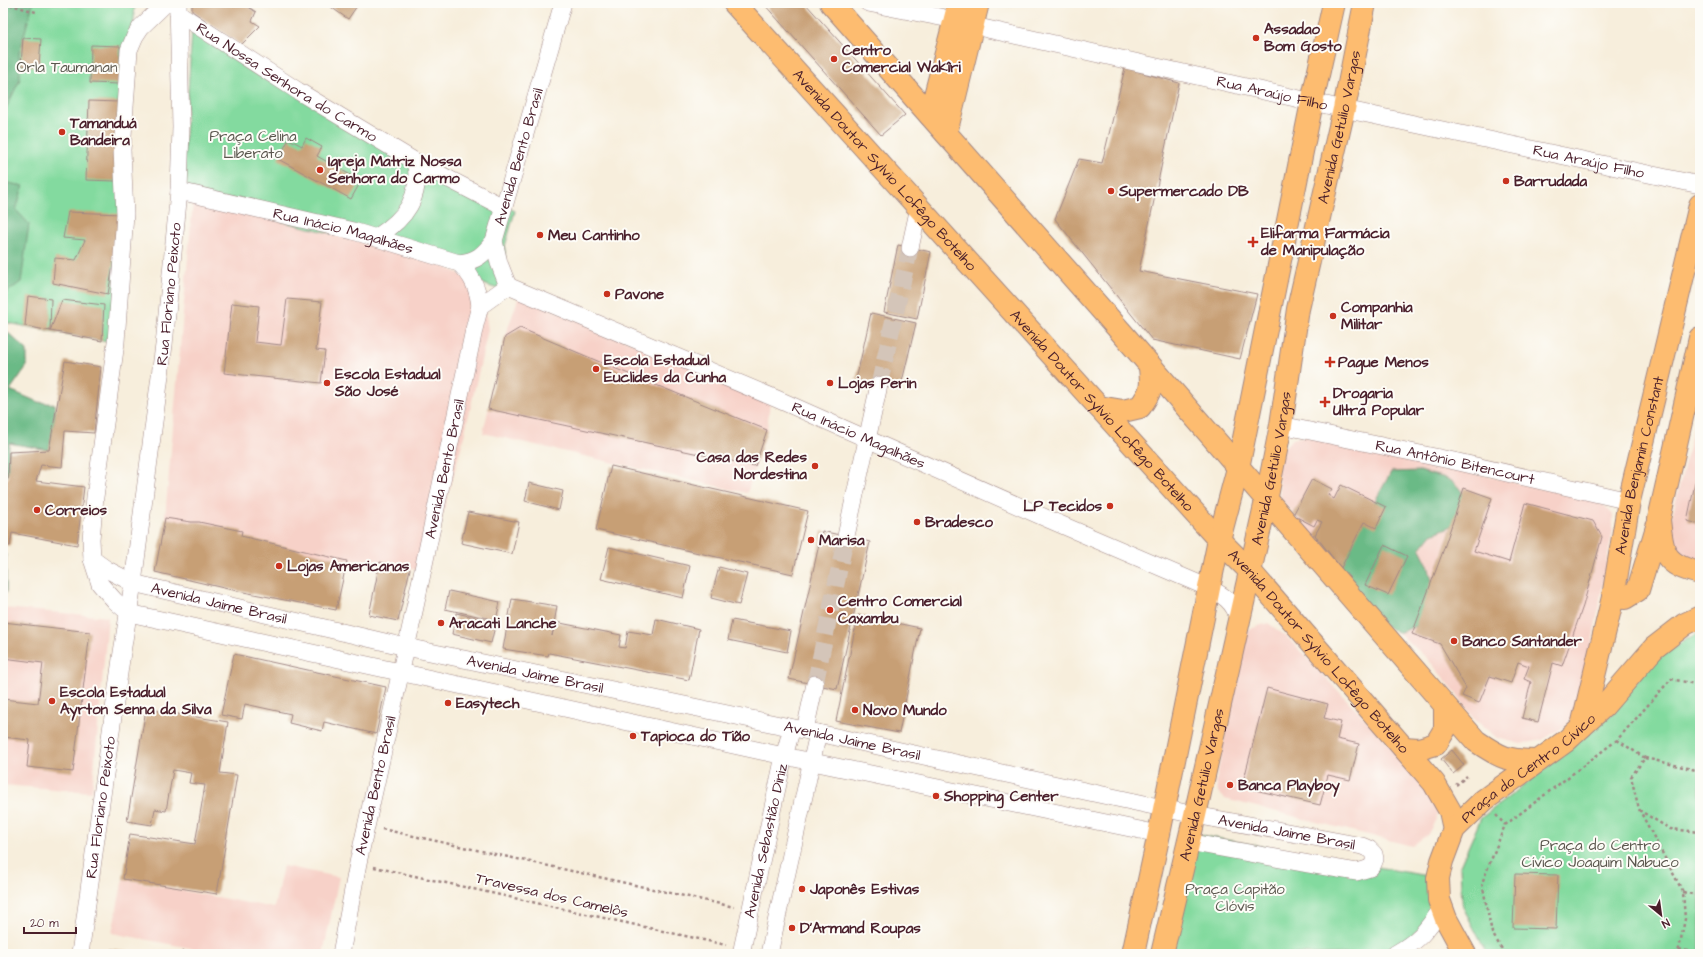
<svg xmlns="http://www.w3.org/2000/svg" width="1703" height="957" viewBox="0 0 1703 957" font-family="'Architects Daughter',sans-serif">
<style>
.built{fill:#f7d1c8}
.green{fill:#83da9f;stroke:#667c65}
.forest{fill:#6aba86;stroke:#5a6c58}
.building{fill:#c79f75}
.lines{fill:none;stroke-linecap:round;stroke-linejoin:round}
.minor-tunnel{stroke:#d4c5b9;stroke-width:17;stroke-dasharray:17 8;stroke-linecap:butt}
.minor-casing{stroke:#a08684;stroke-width:18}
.major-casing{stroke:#a08684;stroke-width:24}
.path{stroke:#a08684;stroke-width:2.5;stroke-dasharray:3 3;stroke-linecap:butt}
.minor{stroke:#fff;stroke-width:17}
.major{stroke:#fdbc70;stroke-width:22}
.poi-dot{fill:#c8321e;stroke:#fdfcf7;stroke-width:1.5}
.labels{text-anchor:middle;stroke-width:4;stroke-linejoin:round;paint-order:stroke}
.poi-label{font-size:15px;font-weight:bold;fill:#4a1f2b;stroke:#fdfcf7;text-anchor:start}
.park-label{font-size:15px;fill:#5b574e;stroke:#fdfcf7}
.street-label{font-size:15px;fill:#4a1f2b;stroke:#fdfcf7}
</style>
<rect width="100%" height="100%" fill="#fdfcf7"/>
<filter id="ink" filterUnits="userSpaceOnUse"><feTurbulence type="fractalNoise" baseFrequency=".025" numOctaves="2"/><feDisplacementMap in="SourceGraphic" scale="8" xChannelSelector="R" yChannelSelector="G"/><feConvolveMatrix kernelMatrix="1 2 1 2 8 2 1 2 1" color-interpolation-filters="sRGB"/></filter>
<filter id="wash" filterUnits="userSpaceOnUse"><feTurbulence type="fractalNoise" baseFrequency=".012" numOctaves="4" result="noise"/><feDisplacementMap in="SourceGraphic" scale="16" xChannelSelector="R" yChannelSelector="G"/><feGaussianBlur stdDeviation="0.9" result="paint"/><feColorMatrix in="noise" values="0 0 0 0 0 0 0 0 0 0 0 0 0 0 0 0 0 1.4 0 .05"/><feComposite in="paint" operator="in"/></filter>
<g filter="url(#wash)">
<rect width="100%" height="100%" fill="#f7eedc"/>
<!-- built -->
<g class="built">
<path d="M 193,201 L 320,231 L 430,260 L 477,282 L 485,310 L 488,330 L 464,436 L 427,572 L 380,562 L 347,561 L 241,536 L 241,531 L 199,522 L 191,522 L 165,518 Z"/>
<path d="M 519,296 L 770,400 L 767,430 L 747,493 L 483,433 L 505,337 Z"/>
<path d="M 1700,401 L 1700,563 L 1683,559 L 1674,549 L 1671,520 Z"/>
<path d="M 1304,436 L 1595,500 L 1605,506 L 1613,515 L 1613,529 L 1583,692 L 1567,725 L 1542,740 L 1521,744 L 1497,738 L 1473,718 L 1457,694 L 1427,658 L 1398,633 L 1379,623 L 1281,498 L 1277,470 L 1283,448 L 1293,439 Z"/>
<path d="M 3,608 L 108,617 L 92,792 L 3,785 Z"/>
<path d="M 1268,623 L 1287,637 L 1388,743 L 1432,796 L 1438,808 L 1436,819 L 1428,834 L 1412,846 L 1225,799 L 1218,792 L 1216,782 L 1243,639 L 1250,629 Z"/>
<path d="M 283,866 L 339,877 L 323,954 L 221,954 L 112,933 L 123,879 L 274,908 Z"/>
</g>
<!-- green -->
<g class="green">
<path d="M 3,3 L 135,3 L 113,343 L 3,322 Z"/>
<path d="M 192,31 L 515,211 L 505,246 L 505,264 L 519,296 L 477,282 L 465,271 L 384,246 L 181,197 Z"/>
<path d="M 1700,632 L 1700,954 L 1487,954 L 1462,905 L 1460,866 L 1481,818 L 1548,767 L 1613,714 L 1648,666 L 1685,640 Z"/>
<path d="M 1193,834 L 1444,879 L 1442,907 L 1392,954 L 1164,954 Z"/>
</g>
<!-- forest -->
<g class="forest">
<path d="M 3,3 L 33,3 L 19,53 L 20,79 L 3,115 Z"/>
<path d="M 3,182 L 23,186 L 16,210 L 29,224 L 21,282 L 3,295 Z"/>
<path d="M 3,311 L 7,332 L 27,350 L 27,366 L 10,390 L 38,402 L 55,404 L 55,418 L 49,450 L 9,443 L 8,472 L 3,483 Z"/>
<path d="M 1420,471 C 1443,479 1452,474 1465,497 L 1452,526 L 1432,534 L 1420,549 L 1428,565 L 1433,585 L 1418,625 L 1398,633 L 1379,623 L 1338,568 L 1391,472 Z"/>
<path d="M 3,553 L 6,555 L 6,592 L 3,597 Z"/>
</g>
<g id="blocks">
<!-- building -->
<g class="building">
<path d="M 192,3 L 249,3 L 247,6 L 256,12 L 252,21 L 260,26 L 241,45 L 192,11 Z"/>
<path d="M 325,3 L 359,3 L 348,19 Z"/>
<path d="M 763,3 L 805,3 L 905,115 L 881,135 Z"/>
<path d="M 23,38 L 41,39 L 39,67 L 21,65 Z"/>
<path d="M 91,45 L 120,46 L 120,84 L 90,83 Z"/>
<path d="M 1125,68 L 1179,83 L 1139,271 L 1257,294 L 1240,359 L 1152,340 L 1055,219 L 1079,159 L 1102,163 Z"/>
<path d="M 89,101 L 119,102 L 115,181 L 86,180 Z"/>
<path d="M 306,138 L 322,147 L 317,156 L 361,181 L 351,199 L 278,159 L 289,139 L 302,146 Z"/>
<path d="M 68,212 L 122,214 L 108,294 L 53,283 L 55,258 L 76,260 L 85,240 L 63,238 Z"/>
<path d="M 898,245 L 931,252 L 917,319 L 884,312 Z"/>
<path d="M 28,296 L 51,299 L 50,331 L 62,300 L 104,305 L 102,341 L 25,326 Z"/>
<path d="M 287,299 L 322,302 L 316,350 L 325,351 L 321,383 L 224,373 L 232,303 L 259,306 L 255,342 L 281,345 Z"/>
<path d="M 871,313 L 916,323 L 900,390 L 856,380 Z"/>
<path d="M 520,328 L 614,368 L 767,430 L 755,466 L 488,409 L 505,337 Z"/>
<path d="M 65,361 L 101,367 L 94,433 L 65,431 L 62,467 L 41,465 L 36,481 L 84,487 L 77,545 L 12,533 L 10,546 L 3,544 L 3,478 L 8,479 L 9,452 L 49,450 Z"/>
<path d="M 1699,465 L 1700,465 L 1700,524 L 1687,521 Z"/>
<path d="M 611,466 L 808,511 L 793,574 L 596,530 Z"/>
<path d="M 1312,479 L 1332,489 L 1328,495 L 1334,499 L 1341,485 L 1386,507 L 1376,528 L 1364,522 L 1341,568 L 1315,535 L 1322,522 L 1317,520 L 1314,526 L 1293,515 Z"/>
<path d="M 529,483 L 563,491 L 559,510 L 525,501 Z"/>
<path d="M 1464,488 L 1492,498 L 1474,551 L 1509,562 L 1525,503 L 1593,521 L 1602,537 L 1583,606 L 1562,666 L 1553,663 L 1538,722 L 1522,718 L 1531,682 L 1524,679 L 1529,666 L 1518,662 L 1511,683 L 1490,676 L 1479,703 L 1462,696 L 1466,688 L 1440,644 L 1412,634 L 1442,554 Z"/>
<path d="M 468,512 L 519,522 L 512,554 L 461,543 Z"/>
<path d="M 165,518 L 191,522 L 199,522 L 242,531 L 241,536 L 347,561 L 336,610 L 228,589 L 155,572 Z"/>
<path d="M 822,531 L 870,542 L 837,689 L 789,679 Z"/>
<path d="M 1384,545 L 1407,556 L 1388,595 L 1365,585 Z"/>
<path d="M 609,547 L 690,566 L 683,598 L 601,579 Z"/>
<path d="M 380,562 L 410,569 L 398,621 L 369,615 Z"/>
<path d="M 719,567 L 747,574 L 739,605 L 711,598 Z"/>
<path d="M 449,591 L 500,602 L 496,620 L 445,609 Z"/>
<path d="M 512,599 L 557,606 L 552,636 L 555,622 L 621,635 L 619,647 L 625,648 L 628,631 L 653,635 L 656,619 L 699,629 L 689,680 L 549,653 L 548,656 L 503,649 Z"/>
<path d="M 456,613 L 496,622 L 491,643 L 452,634 Z"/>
<path d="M 858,615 L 920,628 L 899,733 L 836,721 Z"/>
<path d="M 732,620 L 791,631 L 787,652 L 728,640 Z"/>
<path d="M 3,622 L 90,632 L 73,772 L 27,767 L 30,740 L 3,737 L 3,699 L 38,703 L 43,663 L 3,658 Z"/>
<path d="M 234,654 L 386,687 L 376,734 L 324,722 L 322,731 L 289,723 L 291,714 L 245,704 L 242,719 L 221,715 Z"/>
<path d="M 1267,688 L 1328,704 L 1324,718 L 1341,722 L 1337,739 L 1359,744 L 1350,780 L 1328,775 L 1320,805 L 1242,787 Z"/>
<path d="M 146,709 L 228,722 L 220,773 L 237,775 L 217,894 L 123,879 L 130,834 L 195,844 L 205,785 L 189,783 L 191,773 L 173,770 L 166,811 L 155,809 L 152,825 L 127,821 Z"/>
<path d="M 1452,750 L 1464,765 L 1453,774 L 1441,759 Z"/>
<path d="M 1515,874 L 1558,875 L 1556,929 L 1513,928 Z"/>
<path d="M 111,949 L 147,953 L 147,954 L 111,954 Z"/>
<path d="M 182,951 L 196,953 L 196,954 L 182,954 Z"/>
</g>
</g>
</g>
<g filter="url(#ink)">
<use href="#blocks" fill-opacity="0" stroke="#a08684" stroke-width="1"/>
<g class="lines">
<!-- minor-tunnel -->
<g class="minor-tunnel">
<path d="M 879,385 L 910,248"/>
<path d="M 815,684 L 846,536"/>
</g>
<defs>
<g id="minor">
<path d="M 166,3 L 141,27 L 135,36 L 129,50 L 122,150 L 125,214 L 116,342 L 95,497 L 91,539 L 92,559 L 100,584 L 115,601 L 129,613 L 784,756 L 1159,834"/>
<path id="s1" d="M 868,3 L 955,20 L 974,26 L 1344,109 L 1700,185"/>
<path id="s2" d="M 178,13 L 298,91 L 416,162 L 503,207"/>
<path id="s3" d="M 179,191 L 353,231 L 459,263 C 472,275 478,288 480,306"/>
<path d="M 377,237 C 406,218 421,198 416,162"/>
<path d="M 910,248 L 919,207"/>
<path d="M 459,263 C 477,261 483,255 494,241"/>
<path id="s4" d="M 508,286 L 777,399 L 1048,519 L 1209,588 C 1223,595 1234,602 1238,618"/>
<path id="s5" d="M 508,286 L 499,263 L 494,241 L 563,3"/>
<path id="s6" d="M 1281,425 L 1454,461 L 1629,501"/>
<path d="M 846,536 L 879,385"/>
<path id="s7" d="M 92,559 L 106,569 L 133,583 L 406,647 L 818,733 L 1195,815 L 1362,846 L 1369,849 L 1374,854 L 1375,859 L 1373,864 L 1370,868 L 1357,872 L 1309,864 L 1188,842"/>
<path d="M 805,730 L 815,684"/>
<path id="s8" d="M 80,954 L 121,659 L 133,583 L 164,345 L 179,191 L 181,127 L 178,3"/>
<path id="s9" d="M 341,954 L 358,863 L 412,621 L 475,325 L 480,306 L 508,286"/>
<path id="s10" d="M 741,954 L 784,756 L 792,728"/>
<path d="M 769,954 L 818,733"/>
<path d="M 1395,954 C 1420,940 1426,931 1442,908"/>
</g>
<g id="major">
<path id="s11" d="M 734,3 L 1219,540 L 1249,570 L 1434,783 L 1450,811 L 1454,829"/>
<path d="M 831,3 L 1122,333 L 1476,741 C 1501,758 1507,761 1538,761"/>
<path d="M 930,115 L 959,3"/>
<path d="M 946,133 L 978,3"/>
<path d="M 1700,338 L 1659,519 C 1662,553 1664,565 1700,573"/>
<path d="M 1099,407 L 1123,411 L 1140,407 C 1152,390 1152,388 1150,367"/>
<path d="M 1613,597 L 1625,598 L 1638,590 L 1657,527"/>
<path id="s12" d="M 1582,726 L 1613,597 L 1629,501 L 1700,205"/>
<path d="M 1404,748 L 1419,749 L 1436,744 L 1445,729 L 1445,707"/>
<path d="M 1133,954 L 1159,834 L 1209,588 L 1219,540 L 1238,468 L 1312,102 L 1334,3"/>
<path id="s13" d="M 1162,954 L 1195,815 L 1266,501 L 1281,425 L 1298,309 L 1344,109 L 1365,3"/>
<path id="s14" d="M 1465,954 L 1446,919 L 1439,900 L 1438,878 L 1442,861 L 1454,829 L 1484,800 L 1566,741 L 1603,707 L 1654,648 L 1685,624 L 1700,617"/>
</g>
</defs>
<!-- minor casing -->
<use href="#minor" class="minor-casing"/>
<!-- major casing -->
<use href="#major" class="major-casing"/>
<!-- path -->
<g class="path">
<path d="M 4,3 L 36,12"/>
<path d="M 1617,740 L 1645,758 L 1631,777 L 1639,809 L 1683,892 L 1685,919 L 1679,949 L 1674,954"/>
<path d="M 1645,758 L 1700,771"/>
<path d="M 1456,785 L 1467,776"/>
<path d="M 1639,810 L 1670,829 L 1700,832"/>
<path d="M 1496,815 L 1505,825"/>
<path d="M 382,829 L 734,907"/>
<path d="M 374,867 L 726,945"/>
<path d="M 1683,892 L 1700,896"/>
<path d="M 1679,949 L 1700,954"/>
<path d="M 1505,954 L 1492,933 L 1482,883 L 1505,825 L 1617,740 L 1671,679 L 1700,685"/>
</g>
<!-- minor -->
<use href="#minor" class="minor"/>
<!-- major -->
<use href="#major" class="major"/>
</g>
</g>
<!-- markers -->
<g class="poi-dot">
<circle cx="1256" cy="38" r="4"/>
<circle cx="834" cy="59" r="4"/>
<circle cx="62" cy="132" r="4"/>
<circle cx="320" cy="170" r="4"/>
<circle cx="1506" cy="181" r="4"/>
<circle cx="1111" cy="191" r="4"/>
<circle cx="540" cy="235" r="4"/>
<path d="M1251 236h4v4h4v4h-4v4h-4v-4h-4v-4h4z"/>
<circle cx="607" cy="294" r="4"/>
<circle cx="1333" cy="316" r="4"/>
<path d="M1328 356h4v4h4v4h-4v4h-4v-4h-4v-4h4z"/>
<circle cx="596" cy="369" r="4"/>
<circle cx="327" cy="383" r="4"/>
<circle cx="830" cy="383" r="4"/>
<path d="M1323 396h4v4h4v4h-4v4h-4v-4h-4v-4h4z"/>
<circle cx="815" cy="466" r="4"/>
<circle cx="1110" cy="506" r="4"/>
<circle cx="37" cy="510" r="4"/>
<circle cx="917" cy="522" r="4"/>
<circle cx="811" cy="540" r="4"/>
<circle cx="279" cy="566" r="4"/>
<circle cx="830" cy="610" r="4"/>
<circle cx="441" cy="623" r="4"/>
<circle cx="1454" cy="641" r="4"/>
<circle cx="52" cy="701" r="4"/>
<circle cx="448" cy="703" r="4"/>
<circle cx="855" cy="710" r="4"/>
<circle cx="633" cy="736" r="4"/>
<circle cx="1230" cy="785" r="4"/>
<circle cx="936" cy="796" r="4"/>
<circle cx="802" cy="889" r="4"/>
<circle cx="792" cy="928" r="4"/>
</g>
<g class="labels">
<!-- poi labels -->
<g class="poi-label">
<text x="1264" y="34">Assadao<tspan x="1264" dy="17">Bom Gosto</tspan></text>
<text x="842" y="55">Centro<tspan x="842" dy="17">Comercial Wakîri</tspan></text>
<text x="70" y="128">Tamanduá<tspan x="70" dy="17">Bandeira</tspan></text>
<text x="328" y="166">Igreja Matriz Nossa<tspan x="328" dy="17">Senhora do Carmo</tspan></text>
<text x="1514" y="186">Barrudada</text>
<text x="1119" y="196">Supermercado DB</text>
<text x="1261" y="238">Elifarma Farmácia<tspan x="1261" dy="17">de Manipulação</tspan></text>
<text x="548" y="240">Meu Cantinho</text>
<text x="615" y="299">Pavone</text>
<text x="1341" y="312">Companhia<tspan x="1341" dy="17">Militar</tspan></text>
<text x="604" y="365">Escola Estadual<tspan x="604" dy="17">Euclides da Cunha</tspan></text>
<text x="1338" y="367">Pague Menos</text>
<text x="335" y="379">Escola Estadual<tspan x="335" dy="17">São José</tspan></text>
<text x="838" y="388">Lojas Perin</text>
<text x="1333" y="398">Drogaria<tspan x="1333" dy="17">Ultra Popular</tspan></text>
<text x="807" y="462" text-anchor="end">Casa das Redes<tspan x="807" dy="17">Nordestina</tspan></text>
<text x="1102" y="511" text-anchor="end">LP Tecidos</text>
<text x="45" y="515">Correios</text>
<text x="925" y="527">Bradesco</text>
<text x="819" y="545">Marisa</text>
<text x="287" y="571">Lojas Americanas</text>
<text x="838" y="606">Centro Comercial<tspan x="838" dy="17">Caxambu</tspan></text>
<text x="449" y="628">Aracati Lanche</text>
<text x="1462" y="646">Banco Santander</text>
<text x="60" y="697">Escola Estadual<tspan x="60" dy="17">Ayrton Senna da Silva</tspan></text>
<text x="456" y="708">Easytech</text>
<text x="863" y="715">Novo Mundo</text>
<text x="641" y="741">Tapioca do Tião</text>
<text x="1238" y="790">Banca Playboy</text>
<text x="944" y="801">Shopping Center</text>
<text x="810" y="894">Japonês Estivas</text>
<text x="800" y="933">D'Armand Roupas</text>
</g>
<!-- park labels -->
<g class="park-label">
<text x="67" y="72">Orla Taumanan</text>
<text x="253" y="141">Praça Celina<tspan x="253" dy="17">Liberato</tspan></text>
<text x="1600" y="850">Praça do Centro<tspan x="1600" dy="17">Cívico Joaquim Nabuco</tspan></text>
<text x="1235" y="894">Praça Capitão<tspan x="1235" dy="17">Clóvis</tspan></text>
</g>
<!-- street labels -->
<g class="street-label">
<text dy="5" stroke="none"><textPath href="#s2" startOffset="129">Rua Nossa Senhora do Carmo</textPath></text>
<text dy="5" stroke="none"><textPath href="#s1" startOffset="414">Rua Araújo Filho</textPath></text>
<text dy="5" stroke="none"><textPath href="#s13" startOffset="846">Avenida Getúlio Vargas</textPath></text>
<text dy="5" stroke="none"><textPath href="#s5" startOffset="135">Avenida Bento Brasil</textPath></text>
<text dy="5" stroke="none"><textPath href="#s1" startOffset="738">Rua Araújo Filho</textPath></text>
<text dy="5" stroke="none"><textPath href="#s11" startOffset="225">Avenida Doutor Sylvio Lofêgo Botelho</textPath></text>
<text dy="5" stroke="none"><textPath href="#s3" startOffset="169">Rua Inácio Magalhães</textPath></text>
<text dy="5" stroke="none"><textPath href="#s8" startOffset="666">Rua Floriano Peixoto</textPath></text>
<text dy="5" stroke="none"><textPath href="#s11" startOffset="549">Avenida Doutor Sylvio Lofêgo Botelho</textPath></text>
<text dy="5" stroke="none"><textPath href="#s4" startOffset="381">Rua Inácio Magalhães</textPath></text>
<text dy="5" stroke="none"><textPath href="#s6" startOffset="178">Rua Antônio Bitencourt</textPath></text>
<text dy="5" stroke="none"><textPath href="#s12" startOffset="267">Avenida Benjamin Constant</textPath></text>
<text dy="5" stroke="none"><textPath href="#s13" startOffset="498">Avenida Getúlio Vargas</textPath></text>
<text dy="5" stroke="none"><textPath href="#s9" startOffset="496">Avenida Bento Brasil</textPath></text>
<text dy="5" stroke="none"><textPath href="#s7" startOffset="136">Avenida Jaime Brasil</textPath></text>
<text dy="5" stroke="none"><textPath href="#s11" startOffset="873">Avenida Doutor Sylvio Lofêgo Botelho</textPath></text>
<text dy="5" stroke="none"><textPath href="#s7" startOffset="460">Avenida Jaime Brasil</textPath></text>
<text dy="5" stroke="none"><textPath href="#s7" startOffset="784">Avenida Jaime Brasil</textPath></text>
<text dy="5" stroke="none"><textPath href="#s14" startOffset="230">Praça do Centro Cívico</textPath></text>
<text dy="5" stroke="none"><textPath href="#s13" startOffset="174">Avenida Getúlio Vargas</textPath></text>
<text dy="5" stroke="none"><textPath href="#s9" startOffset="172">Avenida Bento Brasil</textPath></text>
<text dy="5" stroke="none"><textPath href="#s8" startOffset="148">Rua Floriano Peixoto</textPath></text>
<text dy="5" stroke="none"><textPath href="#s7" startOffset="1228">Avenida Jaime Brasil</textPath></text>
<text dy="5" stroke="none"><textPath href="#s10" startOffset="116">Avenida Sebastião Diniz</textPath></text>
<text transform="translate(552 895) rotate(13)" y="5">Travessa dos Camelôs</text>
</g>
</g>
<!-- margin -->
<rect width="1703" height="957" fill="none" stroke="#fdfcf7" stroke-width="16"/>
<!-- north arrow -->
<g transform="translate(1661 915) rotate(151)" stroke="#fdfcf7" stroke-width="3" paint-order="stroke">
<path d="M0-3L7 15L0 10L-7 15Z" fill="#4a1f2b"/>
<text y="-6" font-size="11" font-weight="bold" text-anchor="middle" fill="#4a1f2b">N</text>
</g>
<!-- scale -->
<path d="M24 927v6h52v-6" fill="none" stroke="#4a1f2b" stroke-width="2"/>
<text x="30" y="927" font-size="12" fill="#4a1f2b" stroke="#fdfcf7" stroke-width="3" paint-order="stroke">20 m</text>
</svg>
